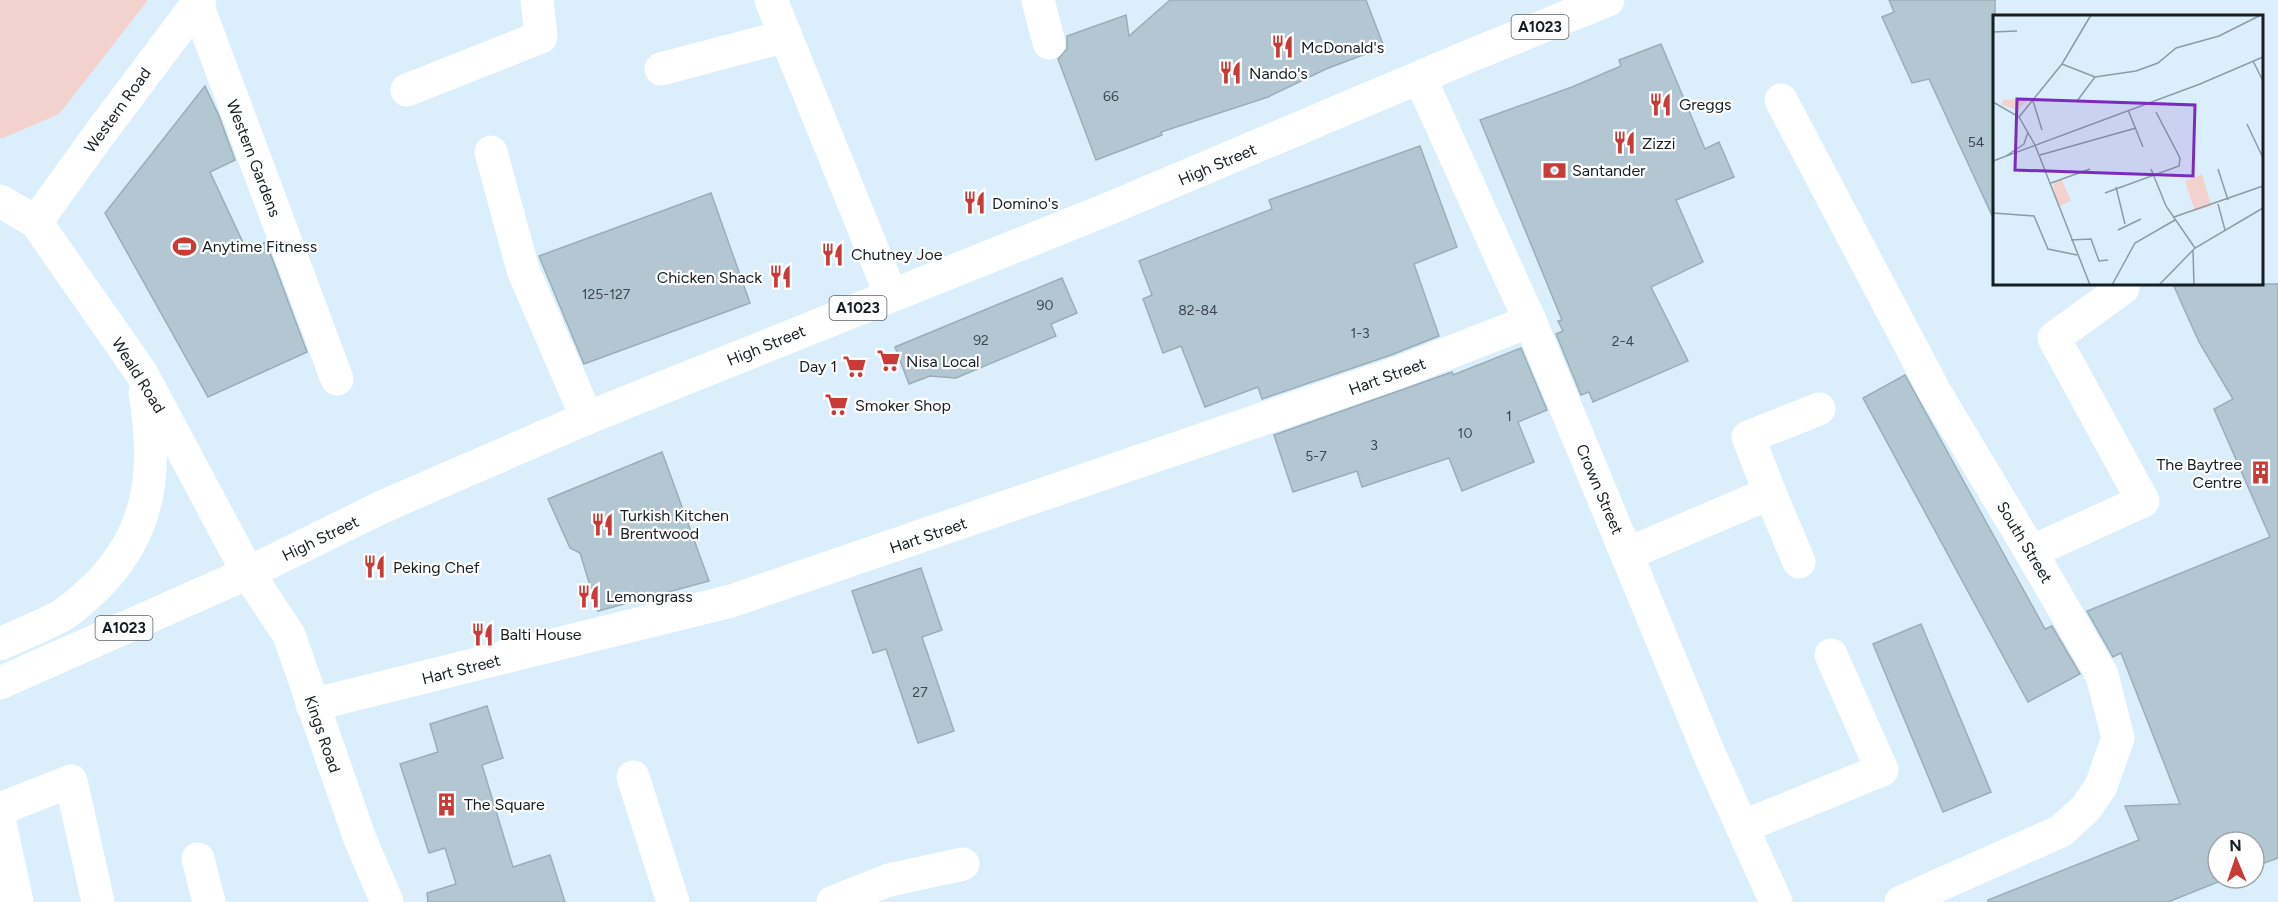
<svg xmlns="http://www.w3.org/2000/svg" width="2278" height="902" viewBox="0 0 2278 902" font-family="Figtree,sans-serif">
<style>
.green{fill:#f3d2cd}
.building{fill:#b2c7d2;stroke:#99aeb9;stroke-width:1.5}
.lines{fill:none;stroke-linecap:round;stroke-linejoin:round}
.minor{stroke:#fff;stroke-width:33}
.major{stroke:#fff;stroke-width:33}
.labels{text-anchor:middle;stroke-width:4.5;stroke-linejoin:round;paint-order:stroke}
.number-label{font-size:14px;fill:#3d484e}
.shield{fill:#fff;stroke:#5c6264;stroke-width:1.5}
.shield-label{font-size:15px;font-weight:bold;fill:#161e22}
.poi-label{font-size:16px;fill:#161e22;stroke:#fff;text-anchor:start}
.street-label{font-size:16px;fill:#161e22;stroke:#fff}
.inset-road{fill:none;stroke:#8c9ba4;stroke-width:1.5}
.view{fill:#7b2cbf;fill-opacity:0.15;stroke:#7b2cbf;stroke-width:3}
.inset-edge{fill:none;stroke:#161e22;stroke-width:3}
</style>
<rect width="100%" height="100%" fill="#daeffb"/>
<!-- green -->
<path class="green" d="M 0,0 L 148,0 L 59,114 L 3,138 L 0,138 Z"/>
<!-- building -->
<g class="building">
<path d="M 1170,0 L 1366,0 L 1384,47 L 1326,69 L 1268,97 L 1161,132 L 1162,135 L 1096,160 L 1058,59 L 1067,49 L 1067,36 L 1126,15 L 1129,36 Z"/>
<path d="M 1889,0 L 1995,0 L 1995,222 L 1929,79 L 1912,83 L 1882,17 L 1894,12 Z"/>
<path d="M 1661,44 L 1705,149 L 1719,142 L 1734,177 L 1676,200 L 1703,262 L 1651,287 L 1688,361 L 1593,402 L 1589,392 L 1581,395 L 1556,334 L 1563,331 L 1558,321 L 1562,320 L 1480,120 L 1572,87 L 1621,66 L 1619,60 Z"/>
<path d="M 205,86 L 219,116 L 235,160 L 210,172 L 247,251 L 266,242 L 307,352 L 208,397 L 105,213 Z"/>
<path d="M 1420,146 L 1457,247 L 1414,264 L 1439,336 L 1391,355 L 1262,399 L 1258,387 L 1205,407 L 1181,346 L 1163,353 L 1143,299 L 1152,295 L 1139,261 L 1272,209 L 1269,200 Z"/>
<path d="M 711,193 L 750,303 L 584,364 L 539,256 Z"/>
<path d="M 1062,278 L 1077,313 L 1051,324 L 1056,336 L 956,378 L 930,376 L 909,384 L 895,347 Z"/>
<path d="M 2173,284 L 2278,284 L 2278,858 L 2254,867 L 2254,842 L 2218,842 L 2218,878 L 2228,878 L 2168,902 L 1988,902 L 1988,900 L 2139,840 L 2125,806 L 2180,804 L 2121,653 L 2113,657 L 2087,611 L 2270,537 L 2214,409 L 2233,399 L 2199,342 Z"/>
<path d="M 1521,348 L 1547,410 L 1518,422 L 1534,462 L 1462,491 L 1449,458 L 1362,487 L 1357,471 L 1293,492 L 1274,435 L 1452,372 L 1453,375 Z"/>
<path d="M 1905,375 L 2045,629 L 2052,626 L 2080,674 L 2028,702 L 1863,398 Z"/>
<path d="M 662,452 L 709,581 L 598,611 L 580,553 L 570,548 L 548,499 Z"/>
<path d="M 921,568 L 942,630 L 922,637 L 954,731 L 918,743 L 886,649 L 873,653 L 852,591 Z"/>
<path d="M 1921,624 L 1991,792 L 1943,812 L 1873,644 Z"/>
<path d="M 487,706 L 503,758 L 482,765 L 513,867 L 550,855 L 565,902 L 428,902 L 427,893 L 456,884 L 445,848 L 429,853 L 400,764 L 438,752 L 430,724 Z"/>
</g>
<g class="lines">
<!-- minor -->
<g class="minor">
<path d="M 771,0 L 891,295"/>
<path d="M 1038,0 L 1049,43"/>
<path d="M 197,4 L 337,379"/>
<path d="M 661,69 L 786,36"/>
<path d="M 1420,78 L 1530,321 L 1711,758 L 1776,902"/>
<path d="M 407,90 L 541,37 L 537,0"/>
<path d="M 1781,100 L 1935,392 L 2031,552 L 2102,675 L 2118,738 L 2101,786 L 2086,808 L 2061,831 L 1901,902"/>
<path d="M 491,152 L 523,270 L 587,418"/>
<path d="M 0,201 L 36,222 L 142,374 L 248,573"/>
<path d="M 36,222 L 98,136 L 200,0"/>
<path d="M 1770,493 L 1748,437 L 1819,409"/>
<path d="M 2031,552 L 2143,501 L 2054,338 L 2123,288"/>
<path d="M 1627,554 L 1770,493 L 1799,562"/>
<path d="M 0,644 C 19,635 40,627 59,617 C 74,608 89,594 101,582 C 153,527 157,465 145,393"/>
<path d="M 312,705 L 731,601 L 1397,373 L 1530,321"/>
<path d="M 633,777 L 673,902"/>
<path d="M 0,809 L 71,781 L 98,902"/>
<path d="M 0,823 L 17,902"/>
<path d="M 1742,827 L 1882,770 L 1831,655"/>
<path d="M 198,859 L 209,902"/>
<path d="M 833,902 L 889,880 L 963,864"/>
</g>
<!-- major -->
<g class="major">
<path d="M 248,573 L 289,635 L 360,839 L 387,902"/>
<path d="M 0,683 L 248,573 L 382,507 L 587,418 L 1108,209 L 1472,55 L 1608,0"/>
</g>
</g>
<!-- icons -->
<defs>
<symbol id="restaurant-bare" viewBox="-9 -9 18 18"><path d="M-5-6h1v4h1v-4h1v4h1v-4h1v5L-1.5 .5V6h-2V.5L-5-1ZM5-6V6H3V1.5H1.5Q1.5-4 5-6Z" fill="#c93b37" stroke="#fff" stroke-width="2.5" paint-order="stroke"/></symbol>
<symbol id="bank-bare" viewBox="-9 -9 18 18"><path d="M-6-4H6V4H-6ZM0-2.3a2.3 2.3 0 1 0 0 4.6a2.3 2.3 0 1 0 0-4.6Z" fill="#c93b37" stroke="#fff" stroke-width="2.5" paint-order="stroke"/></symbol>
<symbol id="stadium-bare" viewBox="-9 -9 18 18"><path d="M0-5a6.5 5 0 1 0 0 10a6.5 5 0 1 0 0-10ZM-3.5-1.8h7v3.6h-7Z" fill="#c93b37" stroke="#fff" stroke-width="2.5" paint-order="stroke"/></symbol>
<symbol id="supermarket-bare" viewBox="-9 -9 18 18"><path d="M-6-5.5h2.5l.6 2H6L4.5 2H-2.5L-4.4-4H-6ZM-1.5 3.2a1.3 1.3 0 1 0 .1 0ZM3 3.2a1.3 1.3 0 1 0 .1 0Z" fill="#c93b37" stroke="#fff" stroke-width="2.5" paint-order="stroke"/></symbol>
<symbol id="building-bare" viewBox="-9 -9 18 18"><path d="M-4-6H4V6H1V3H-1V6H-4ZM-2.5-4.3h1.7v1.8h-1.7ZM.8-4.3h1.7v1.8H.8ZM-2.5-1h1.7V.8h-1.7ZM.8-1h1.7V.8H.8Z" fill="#c93b37" stroke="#fff" stroke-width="2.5" paint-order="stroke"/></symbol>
</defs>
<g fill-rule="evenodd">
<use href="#restaurant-bare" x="1266" y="30" width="33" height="33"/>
<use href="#restaurant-bare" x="1214" y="56" width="33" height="33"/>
<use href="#restaurant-bare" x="1644" y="88" width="33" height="33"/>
<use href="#restaurant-bare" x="1608" y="126" width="33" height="33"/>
<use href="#bank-bare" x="1538" y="154" width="33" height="33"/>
<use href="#restaurant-bare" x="958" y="186" width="33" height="33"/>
<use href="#stadium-bare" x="168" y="230" width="33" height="33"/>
<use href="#restaurant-bare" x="816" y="238" width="33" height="33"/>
<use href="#restaurant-bare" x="764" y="260" width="33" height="33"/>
<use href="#supermarket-bare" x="872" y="344" width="33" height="33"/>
<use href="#supermarket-bare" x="838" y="350" width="33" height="33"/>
<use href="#supermarket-bare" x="820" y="388" width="33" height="33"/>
<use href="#building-bare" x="2244" y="456" width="33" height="33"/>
<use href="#restaurant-bare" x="586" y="508" width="33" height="33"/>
<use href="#restaurant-bare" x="358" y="550" width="33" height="33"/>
<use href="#restaurant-bare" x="572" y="580" width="33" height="33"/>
<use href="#restaurant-bare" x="466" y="618" width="33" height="33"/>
<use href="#building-bare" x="430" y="788" width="33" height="33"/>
</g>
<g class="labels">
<!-- number labels -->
<g class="number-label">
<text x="1111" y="101">66</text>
<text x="1976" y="147">54</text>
<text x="606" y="299">125-127</text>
<text x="1045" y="310">90</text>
<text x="1198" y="315">82-84</text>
<text x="1360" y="338">1-3</text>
<text x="981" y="345">92</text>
<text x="1623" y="346">2-4</text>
<text x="1509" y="421">1</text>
<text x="1465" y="438">10</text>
<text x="1374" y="450">3</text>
<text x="1316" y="461">5-7</text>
<text x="920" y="697">27</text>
</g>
<!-- shield labels -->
<g class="shield">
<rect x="1511.5" y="15" width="57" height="24" rx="4.5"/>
<rect x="829.5" y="296" width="57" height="24" rx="4.5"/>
<rect x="95.5" y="616" width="57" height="24" rx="4.5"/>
</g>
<g class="shield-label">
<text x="1540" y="32">A1023</text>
<text x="858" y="313">A1023</text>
<text x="124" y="633">A1023</text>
</g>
<!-- poi labels -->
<g class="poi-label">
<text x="1301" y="53">McDonald's</text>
<text x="1249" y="79">Nando's</text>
<text x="1679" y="110">Greggs</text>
<text x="1642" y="149">Zizzi</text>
<text x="1572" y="176">Santander</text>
<text x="992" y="209">Domino's</text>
<text x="202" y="252">Anytime Fitness</text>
<text x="851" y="260">Chutney Joe</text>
<text x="762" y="283" text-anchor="end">Chicken Shack</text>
<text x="906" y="367">Nisa Local</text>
<text x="837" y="372" text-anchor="end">Day 1</text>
<text x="855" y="411">Smoker Shop</text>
<text x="2242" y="470" text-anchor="end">The Baytree<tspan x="2242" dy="18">Centre</tspan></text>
<text x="620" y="521">Turkish Kitchen<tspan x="620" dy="18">Brentwood</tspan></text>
<text x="393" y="573">Peking Chef</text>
<text x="606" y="602">Lemongrass</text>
<text x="500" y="640">Balti House</text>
<text x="464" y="810">The Square</text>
</g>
<!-- street labels -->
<g class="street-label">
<text transform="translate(117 110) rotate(-54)" y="6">Western Road</text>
<text transform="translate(254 158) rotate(69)" y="6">Western Gardens</text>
<text transform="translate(1217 164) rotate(-23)" y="6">High Street</text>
<text transform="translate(766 345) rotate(-22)" y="6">High Street</text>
<text transform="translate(139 375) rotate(58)" y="6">Weald Road</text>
<text transform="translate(1387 376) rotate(-20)" y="6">Hart Street</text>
<text transform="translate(1600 489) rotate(67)" y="6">Crown Street</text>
<text transform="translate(928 535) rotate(-19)" y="6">Hart Street</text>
<text transform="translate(320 538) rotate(-26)" y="6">High Street</text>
<text transform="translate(2025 542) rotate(59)" y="6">South Street</text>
<text transform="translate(461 669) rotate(-14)" y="6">Hart Street</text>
<text transform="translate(323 734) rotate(71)" y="6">Kings Road</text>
</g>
</g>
<!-- overview -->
<g transform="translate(1993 15)">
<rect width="270" height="270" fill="#daeffb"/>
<path d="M 37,83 L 24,95 L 8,89 L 10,85 ZM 209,159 L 218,191 L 202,196 L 192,166 ZM 68,163 L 78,186 L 65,192 L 60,169 Z" fill="#f3d2cd"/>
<path class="inset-road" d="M 0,17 L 24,16M 260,46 L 270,66M 69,49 L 102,62 L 143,56 L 165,48 L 183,33 L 226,21 L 268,0M 40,86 L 49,115M 84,86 L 102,62M 0,87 L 26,102 L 42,130M 135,95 L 150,132M 26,102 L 69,49 L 98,0M 254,109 L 270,143M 42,130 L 97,270M 47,140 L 143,113M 13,141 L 31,129 L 35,117M 0,146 L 207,69 L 270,42M 158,154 L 173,191 L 202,233M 225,154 L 235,185M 58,168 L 97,154M 123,172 L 132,209M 112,178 L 186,151 L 187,143 L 163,97M 225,189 L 232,215M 0,198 L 41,201 L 55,234 L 84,240M 181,202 L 270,171M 125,215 L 148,204M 78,225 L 98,224 L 106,246 L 115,245M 200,235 L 201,270M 119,270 L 142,228 L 182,205M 166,270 L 202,233 L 270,193"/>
<path class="view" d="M 24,84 L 202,90 L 200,161 L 22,155 Z"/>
<rect width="270" height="270" class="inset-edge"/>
</g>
<!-- north arrow -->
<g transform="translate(2236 860) rotate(358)"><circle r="28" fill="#ffffff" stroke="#a2a5a7" stroke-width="1.5"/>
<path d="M0-4.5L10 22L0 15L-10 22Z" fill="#c93b37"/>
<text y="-9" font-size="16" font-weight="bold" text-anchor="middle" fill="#161e22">N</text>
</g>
</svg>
